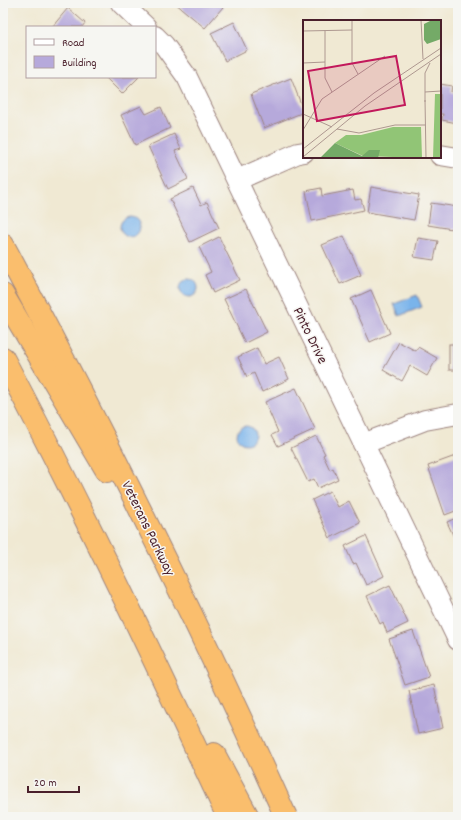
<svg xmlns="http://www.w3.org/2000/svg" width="461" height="820" viewBox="0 0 461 820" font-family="Dekko,sans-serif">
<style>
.water{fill:#7ab4eb;stroke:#626a8b}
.building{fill:#b6a9db}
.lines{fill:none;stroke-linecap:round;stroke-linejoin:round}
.street-casing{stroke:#9d847f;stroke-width:22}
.highway-casing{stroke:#9d847f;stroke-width:24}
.street{stroke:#fff;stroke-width:20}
.highway{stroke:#fabe6d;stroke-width:22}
.labels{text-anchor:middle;stroke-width:3;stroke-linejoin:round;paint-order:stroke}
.street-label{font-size:15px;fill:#4a1f2b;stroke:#f6f6f2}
.inset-road{fill:none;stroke:#ae9890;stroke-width:1}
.view{fill:#c2185b;fill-opacity:0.15;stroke:#c2185b;stroke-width:2}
.inset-edge{fill:none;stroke:#4a1f2b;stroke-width:2}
</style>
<rect width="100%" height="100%" fill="#f6f6f2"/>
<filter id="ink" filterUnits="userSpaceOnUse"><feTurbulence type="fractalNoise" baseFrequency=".025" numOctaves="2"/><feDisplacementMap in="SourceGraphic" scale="8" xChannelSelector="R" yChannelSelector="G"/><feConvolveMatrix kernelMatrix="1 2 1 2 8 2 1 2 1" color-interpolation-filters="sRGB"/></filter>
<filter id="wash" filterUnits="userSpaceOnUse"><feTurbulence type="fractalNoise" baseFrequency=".012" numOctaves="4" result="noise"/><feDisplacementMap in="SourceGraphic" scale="16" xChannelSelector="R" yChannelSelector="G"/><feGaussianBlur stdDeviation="0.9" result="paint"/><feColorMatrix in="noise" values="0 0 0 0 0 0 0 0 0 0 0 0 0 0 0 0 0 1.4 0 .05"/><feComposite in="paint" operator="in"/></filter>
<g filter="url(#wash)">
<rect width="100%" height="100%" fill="#f0e9d3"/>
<!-- water -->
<g class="water">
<circle cx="130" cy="227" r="10"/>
<circle cx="189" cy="288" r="9"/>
<path d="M 417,295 L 422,307 L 399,316 L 394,304 Z"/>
<circle cx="246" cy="435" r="9"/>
</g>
<g id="blocks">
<!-- building -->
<g class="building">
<path d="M 175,3 L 218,3 L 223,7 L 205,28 Z"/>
<path d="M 68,8 L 85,23 L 82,27 L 52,27 Z"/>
<path d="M 234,22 L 247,50 L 225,61 L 211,33 Z"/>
<path d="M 105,77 L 139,77 L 122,94 Z"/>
<path d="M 291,78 L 304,112 L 264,128 L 251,94 Z"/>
<path d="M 440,84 L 452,86 L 451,92 L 456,93 L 458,86 L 457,123 L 442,120 L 443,114 L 440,114 Z"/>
<path d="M 141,106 L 146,114 L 161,107 L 170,128 L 135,145 L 121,115 Z"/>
<path d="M 174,134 L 181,149 L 175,151 L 188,179 L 168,189 L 148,146 Z"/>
<path d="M 371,187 L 419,195 L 414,220 L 367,212 Z"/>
<path d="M 193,188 L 201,205 L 207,202 L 219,228 L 190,242 L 170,199 Z"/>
<path d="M 321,188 L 322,196 L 353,190 L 355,200 L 361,199 L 364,210 L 312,221 L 306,191 Z"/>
<path d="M 431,203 L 458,207 L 458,230 L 428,225 Z"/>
<path d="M 344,236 L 361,275 L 340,284 L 322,245 Z"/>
<path d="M 219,237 L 240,280 L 213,293 L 205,275 L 211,272 L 199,247 Z"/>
<path d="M 418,238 L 438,241 L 434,260 L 414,257 Z"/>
<path d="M 246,289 L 267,332 L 245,343 L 224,299 Z"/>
<path d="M 371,290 L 390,333 L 370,342 L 351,299 Z"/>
<path d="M 399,342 L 416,351 L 418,347 L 437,358 L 427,376 L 410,366 L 402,381 L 383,370 Z"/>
<rect x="449" y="344" width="9" height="26"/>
<path d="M 257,348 L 264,364 L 279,357 L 289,379 L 262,392 L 254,373 L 247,377 L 238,357 Z"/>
<path d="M 296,388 L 315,429 L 278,446 L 272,435 L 278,432 L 265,402 Z"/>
<path d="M 316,436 L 325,454 L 323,455 L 330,470 L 333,468 L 338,479 L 318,488 L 314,479 L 308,482 L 291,448 Z"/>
<path d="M 458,455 L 458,510 L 445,515 L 428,466 Z"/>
<path d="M 330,491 L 338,507 L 349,501 L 360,523 L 330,538 L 312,500 Z"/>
<path d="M 458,517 L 458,546 L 447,522 Z"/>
<path d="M 366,536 L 384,576 L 366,585 L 356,563 L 353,564 L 345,546 Z"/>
<path d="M 390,585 L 408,623 L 387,633 L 383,622 L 380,624 L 367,596 Z"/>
<path d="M 413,631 L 429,677 L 405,685 L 389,639 Z"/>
<path d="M 434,685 L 443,728 L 418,734 L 409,691 Z"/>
</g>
</g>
</g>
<g filter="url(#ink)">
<use href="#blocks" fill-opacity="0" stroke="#9d847f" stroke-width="1"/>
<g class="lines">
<defs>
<g id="street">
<path d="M 121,3 L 146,27"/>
<path d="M 155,36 L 164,45 L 187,77 L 458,640"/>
<path d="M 440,155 L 458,158"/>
<path d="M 237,180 L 298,153 L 304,152"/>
<path d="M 363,444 L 425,420 L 458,414"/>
</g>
<g id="highway">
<path d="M 3,245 C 104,432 198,623 286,817"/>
<path d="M 3,295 L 107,471"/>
<path d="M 3,358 C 83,509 156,662 228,817"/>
<path d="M 214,754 L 248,817"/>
</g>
</defs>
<!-- street casing -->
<use href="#street" class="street-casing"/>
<!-- highway casing -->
<use href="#highway" class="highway-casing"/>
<!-- street -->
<use href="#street" class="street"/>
<!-- highway -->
<use href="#highway" class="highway"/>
</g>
</g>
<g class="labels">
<!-- street labels -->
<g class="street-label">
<text transform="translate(311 335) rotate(64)" y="5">Pinto Drive</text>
<text transform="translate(149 528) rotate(64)" y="5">Veterans Parkway</text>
</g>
</g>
<!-- overview -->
<g transform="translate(303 20)">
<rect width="138" height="138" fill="#f0e9d3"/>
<path d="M 132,74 L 138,74 L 138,138 L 130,138 ZM 90,107 L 118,107 L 119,138 L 60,136 L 32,123 L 43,115 L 58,115 Z" fill="#91c576"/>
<path d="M 129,0 L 138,0 L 138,19 L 124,24 L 121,20 L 121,4 ZM 32,123 L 59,136 L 66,130 L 77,130 L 75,138 L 17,138 Z" fill="#74aa67"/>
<path class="inset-road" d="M 49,0 L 49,43 L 55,54M 118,0 L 120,39M 22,10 L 22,58 L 29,72M 0,11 L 49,10M 0,43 L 22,42M 122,72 L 138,71M 122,80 L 123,138M 122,82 L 122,53 L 127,43M 0,94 L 29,107M 34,109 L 56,113 L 92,105 L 123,105M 0,110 L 19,79 L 82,36M 0,129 L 71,73 L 138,28M 0,137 L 62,86 L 138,34"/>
<path class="view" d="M 93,36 L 102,85 L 14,101 L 5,51 Z"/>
<rect width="138" height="138" class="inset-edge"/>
</g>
<!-- margin -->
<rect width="461" height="820" fill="none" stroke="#f6f6f2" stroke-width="16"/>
<!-- legend -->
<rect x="26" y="26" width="130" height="52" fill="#f6f6f2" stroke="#b1a0a2"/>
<rect x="34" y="39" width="20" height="6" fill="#ffffff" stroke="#b1a0a2"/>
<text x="62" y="46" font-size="12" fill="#4a1f2b">Road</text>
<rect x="34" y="56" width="20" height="12" fill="#b6a9db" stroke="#b1a0a2"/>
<text x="62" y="66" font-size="12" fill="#4a1f2b">Building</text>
<!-- scale -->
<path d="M28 786v6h51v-6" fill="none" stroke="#4a1f2b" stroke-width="2"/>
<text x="34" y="786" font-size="12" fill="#4a1f2b" stroke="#f6f6f2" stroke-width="3" paint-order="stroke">20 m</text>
</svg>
